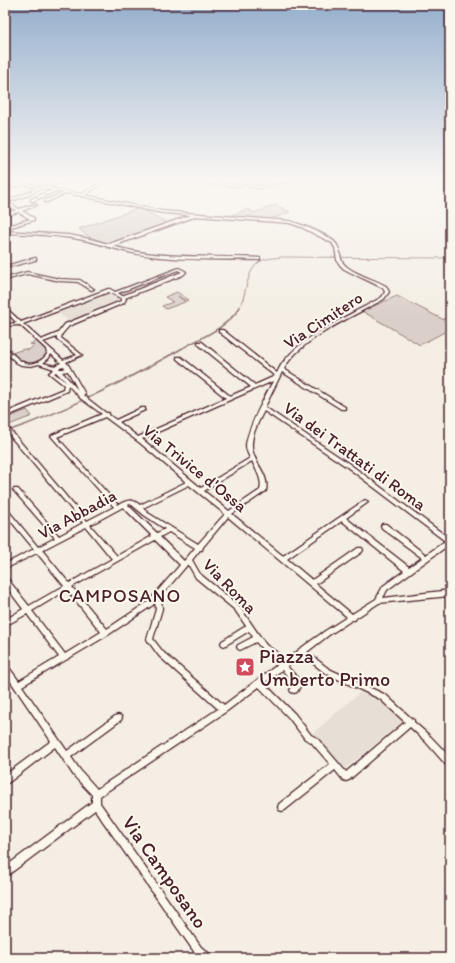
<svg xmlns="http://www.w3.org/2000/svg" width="455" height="963" viewBox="0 0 455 963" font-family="Itim,sans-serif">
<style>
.built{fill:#e7dfd6}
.green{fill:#dbd0c9;stroke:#92787a}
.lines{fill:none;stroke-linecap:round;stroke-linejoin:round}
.stream-far1{stroke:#8d7174;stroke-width:1}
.stream{stroke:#8d7174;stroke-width:1.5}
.minor-casing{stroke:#4a1f2b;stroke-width:2.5}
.minor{fill:#fbf7ec;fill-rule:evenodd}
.labels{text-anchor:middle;stroke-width:4;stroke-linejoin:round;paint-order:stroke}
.street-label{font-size:17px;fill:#4a1f2b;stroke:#fbf7ec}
.quarter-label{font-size:19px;letter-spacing:1px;fill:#4a1f2b;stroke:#fbf7ec}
.near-poi-label{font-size:20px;fill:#4a1f2b;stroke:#fbf7ec;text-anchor:start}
.near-street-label{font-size:20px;fill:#4a1f2b;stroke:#fbf7ec}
</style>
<rect width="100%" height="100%" fill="#f4eee4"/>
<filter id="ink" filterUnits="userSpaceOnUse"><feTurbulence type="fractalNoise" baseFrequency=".025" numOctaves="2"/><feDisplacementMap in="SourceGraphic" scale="8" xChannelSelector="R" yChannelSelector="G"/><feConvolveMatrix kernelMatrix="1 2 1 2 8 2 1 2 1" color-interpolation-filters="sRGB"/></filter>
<g filter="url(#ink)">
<!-- built -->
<g class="built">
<path d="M 111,292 L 123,301 L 70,322 L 57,312 Z"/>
<path d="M 363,690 L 377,697 L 405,720 L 345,769 L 313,733 Z"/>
</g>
<!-- green -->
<g class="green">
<path d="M 276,205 L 290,212 L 271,219 L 227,217 L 248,209 L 254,213 Z"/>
<path d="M 139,208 L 170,224 L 110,244 L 89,237 L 79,229 Z"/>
<path d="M 176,270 L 181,273 L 123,296 L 118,293 L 142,283 L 144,285 Z"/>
<path d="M 177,292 L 189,300 L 186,301 L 178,296 L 185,302 L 166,309 L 162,306 L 173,302 L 165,297 Z"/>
<path d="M 397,296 L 450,323 L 450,329 L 420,345 L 362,311 Z"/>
<path d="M 37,341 L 48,353 C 37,367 24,365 12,353 L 24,349 L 29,350 L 34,345 L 30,344 Z"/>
<path d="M 27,410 L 32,416 L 9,425 L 5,419 Z"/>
</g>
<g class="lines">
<!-- stream-far1 -->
<path class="stream-far1" d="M 239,308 C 248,293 245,268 263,260 C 268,258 276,258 282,257 L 450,258"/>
<!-- stream -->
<path class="stream" d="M 5,432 C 67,411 124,381 181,349 C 202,337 227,328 240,307"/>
<defs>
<g id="minor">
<path d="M 16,181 L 21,181 L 39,187 L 64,181 L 71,181 L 46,187 L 82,194 L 102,181 L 106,181 L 85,195 L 162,211 L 290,221 C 300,224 332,236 337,245 C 342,253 338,260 347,267 C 359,276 374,279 386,286 L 389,292 L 384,299 C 355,316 300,338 284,369 L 345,407 L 345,409 L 341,409 L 282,372 L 265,407 L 351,465 L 450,539 L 450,544 L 387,590 L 383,598 L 450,590 L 450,596 L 379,603 L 356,618 L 355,620 L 352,620 L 329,635 L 307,652 L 329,669 L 386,695 L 412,719 L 414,720 L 414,722 L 431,737 L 450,757 L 450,767 L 447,766 L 425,741 L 410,727 L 349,780 L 346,781 L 343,780 L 335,770 L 285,810 L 282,811 L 279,810 L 278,807 L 279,804 L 330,764 L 311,742 L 305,739 L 289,718 L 259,687 L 227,711 L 100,796 L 100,803 L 201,947 L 211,955 L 213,958 L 201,958 L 195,953 L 95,810 L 8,875 L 5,876 L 5,867 L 92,802 L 92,795 L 74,776 L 55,747 L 8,783 L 5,784 L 5,775 L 51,741 L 5,673 L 5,664 L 7,665 L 19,681 L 59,657 L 27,614 L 5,626 L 5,620 L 23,609 L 5,585 L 5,578 L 7,578 L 29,606 L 64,586 L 37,553 L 5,569 L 5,564 L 34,549 L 5,514 L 5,508 L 7,509 L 38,547 L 55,538 L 14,491 L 13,490 L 14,489 L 18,489 L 59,536 L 83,523 L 5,430 L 5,425 L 7,426 L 87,521 L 114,507 L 51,436 L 52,435 L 102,414 L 80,398 L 68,385 L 67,391 L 5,417 L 5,413 L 63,389 L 64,385 L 49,373 L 54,369 L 39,364 L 31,366 L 21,365 L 17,363 L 5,352 L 5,348 L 7,348 C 11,352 16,358 21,361 C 30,367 42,362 47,354 L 46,349 L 20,325 L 5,326 L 5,324 L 17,323 L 5,311 L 5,308 L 6,308 L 21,322 L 108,289 L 110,289 L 115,292 L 179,268 L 185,271 L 186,272 L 183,275 L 125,298 L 126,299 L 124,303 L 69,326 L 62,334 L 61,338 L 82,355 L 66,362 L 69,366 L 85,394 L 83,395 L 84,396 L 106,413 L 109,413 L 109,415 L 116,420 L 141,408 L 145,408 L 145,410 L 119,422 L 138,437 L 226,398 L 177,359 L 177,357 L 181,357 L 230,396 L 251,387 L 198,344 L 198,342 L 202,342 L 255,385 L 275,376 L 219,332 L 219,330 L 223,330 L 277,373 C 279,369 281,364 285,360 C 305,334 353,314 382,297 L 385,292 L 383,288 L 356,275 L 344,269 L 340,265 L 337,260 L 335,248 L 332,243 L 301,227 L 289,223 L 194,216 L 194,217 L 113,246 C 149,257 189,256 226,257 C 238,257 249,257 260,258 L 260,260 L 259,260 C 210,259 156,262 109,247 L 107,247 L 106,246 C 73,235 39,235 5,233 L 5,231 L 69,235 L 90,239 L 109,244 L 191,215 L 162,213 L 67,193 L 47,202 L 45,202 L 45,200 L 64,193 L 56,191 L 33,201 L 31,201 L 31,199 L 52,190 L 41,188 L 29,195 L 8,202 L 19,209 L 35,204 L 37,205 L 22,211 L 34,218 L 34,220 L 5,229 L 5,227 L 30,219 L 18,212 L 5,216 L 5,214 L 16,210 L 5,203 L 5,201 L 27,193 L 36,188 L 24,184 L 5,190 L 5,188 L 21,183 ZM 178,270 L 182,272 L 122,296 L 118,293 ZM 109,292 L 122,299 L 121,301 L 65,324 L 58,333 L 41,340 L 23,324 ZM 57,337 L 57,339 L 77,355 L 63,360 L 43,342 ZM 51,354 L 61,363 L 56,365 L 55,366 L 43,363 L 49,358 ZM 63,366 L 65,367 L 64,369 L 59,369 L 60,367 ZM 68,371 L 78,390 L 62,372 ZM 56,372 L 67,383 L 54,373 ZM 273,381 C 266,395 246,431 246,446 C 246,450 248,454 250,458 L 201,488 L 142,439 ZM 264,411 L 347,467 L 445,541 L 426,555 L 386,524 L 382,524 L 381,526 L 382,528 L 422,558 L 409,567 L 346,518 L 367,503 L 368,502 L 367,501 L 365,500 L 283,556 L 232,514 L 266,491 C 270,474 253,463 252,447 C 251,436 259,420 264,411 ZM 105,417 L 140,443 L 186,482 L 140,505 C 132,498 127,500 118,505 L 57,437 ZM 252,461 C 256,470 263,480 260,490 L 229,511 L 204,491 ZM 189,485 L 225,514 L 198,544 L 148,513 L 143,508 ZM 129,504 L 132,505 L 144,515 L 165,529 L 157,533 L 128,505 ZM 123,507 L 152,536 L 117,556 L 90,525 ZM 228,517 L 347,617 L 325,631 L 301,648 L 299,649 L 298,651 L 287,659 L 266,645 L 239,606 L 200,574 L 192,560 L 200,550 L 202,550 L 203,547 ZM 342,521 L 404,571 L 383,586 L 376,599 L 352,614 L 316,584 L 362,552 L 363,550 L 362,548 L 358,548 L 312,580 L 287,559 ZM 86,527 L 112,559 L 69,583 L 42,550 ZM 169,532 L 195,548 L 184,561 L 160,537 ZM 155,540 L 180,565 L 149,601 L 107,629 L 72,587 ZM 188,564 L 196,578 L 235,610 L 246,626 L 222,641 L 221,643 L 222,645 L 224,646 L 226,645 L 249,631 L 253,637 L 238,645 L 237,647 L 238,649 L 240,650 L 256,642 L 262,649 L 281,662 L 224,705 L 163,652 L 153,639 L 162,609 L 161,596 ZM 67,590 L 101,632 L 65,654 L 32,611 ZM 155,602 L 156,609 L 147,639 L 148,641 L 159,656 L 218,709 L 97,789 L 80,770 L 71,757 L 121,720 L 122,718 L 121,716 L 118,715 L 115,716 L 67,751 L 22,686 L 108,635 L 153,605 ZM 302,655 L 325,673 L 380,699 L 405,722 L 346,772 L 317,738 L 311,735 L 295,714 L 264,683 L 282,670 L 294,683 L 290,690 L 291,692 L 294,693 L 297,692 L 302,683 L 287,666 Z"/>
<path d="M 182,181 C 208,181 233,185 258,186 C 270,186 281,181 293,181 L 260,188 L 184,182 Z"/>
<path d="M 35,258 L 36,258 L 36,260 L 5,268 L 5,266 Z"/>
<path d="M 27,272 L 60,279 L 80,280 L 94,289 L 91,290 L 78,282 L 60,281 L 27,274 L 5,280 L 5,278 Z"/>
</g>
</defs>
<!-- minor casing -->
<use href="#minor" class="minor-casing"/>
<!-- minor -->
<use href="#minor" class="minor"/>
</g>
</g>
<!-- sky -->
<linearGradient id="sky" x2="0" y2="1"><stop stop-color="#95afcd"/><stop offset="0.57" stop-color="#faf7f3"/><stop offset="1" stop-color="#faf7f3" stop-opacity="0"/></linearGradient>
<rect width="455" height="316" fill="url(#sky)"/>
<!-- icons -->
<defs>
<symbol id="sight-square" viewBox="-11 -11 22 22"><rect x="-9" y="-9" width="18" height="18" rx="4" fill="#d1495b" stroke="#fbf7ec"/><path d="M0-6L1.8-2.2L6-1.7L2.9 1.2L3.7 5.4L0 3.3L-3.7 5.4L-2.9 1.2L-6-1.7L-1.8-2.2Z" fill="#fff"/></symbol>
</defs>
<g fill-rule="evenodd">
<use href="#sight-square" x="234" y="656" width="22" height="22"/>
</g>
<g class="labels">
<!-- street labels -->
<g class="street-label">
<text transform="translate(323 320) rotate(-33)" y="6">Via Cimitero</text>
<text transform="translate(355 456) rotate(36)" y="6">Via dei Trattati di Roma</text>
<text transform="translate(195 468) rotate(39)" y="6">Via Trivice d'Ossa</text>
<text transform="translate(77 514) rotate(-28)" y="6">Via Abbadia</text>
<text transform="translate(230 586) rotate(46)" y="6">Via Roma</text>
</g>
<!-- quarter labels -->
<g class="quarter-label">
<text x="120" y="602">CAMPOSANO</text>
</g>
<!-- near-poi labels -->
<g class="near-poi-label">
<text x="259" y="663">Piazza<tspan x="259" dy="23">Umberto Primo</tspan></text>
</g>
<!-- near-street labels -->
<g class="near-street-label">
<text transform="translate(165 872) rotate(55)" y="7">Via Camposano</text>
</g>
</g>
<!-- margin -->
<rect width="455" height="963" fill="none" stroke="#fbf7ec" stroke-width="20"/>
<rect x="10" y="10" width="435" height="943" fill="none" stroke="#4a1f2b" stroke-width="1.5" filter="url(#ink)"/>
</svg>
